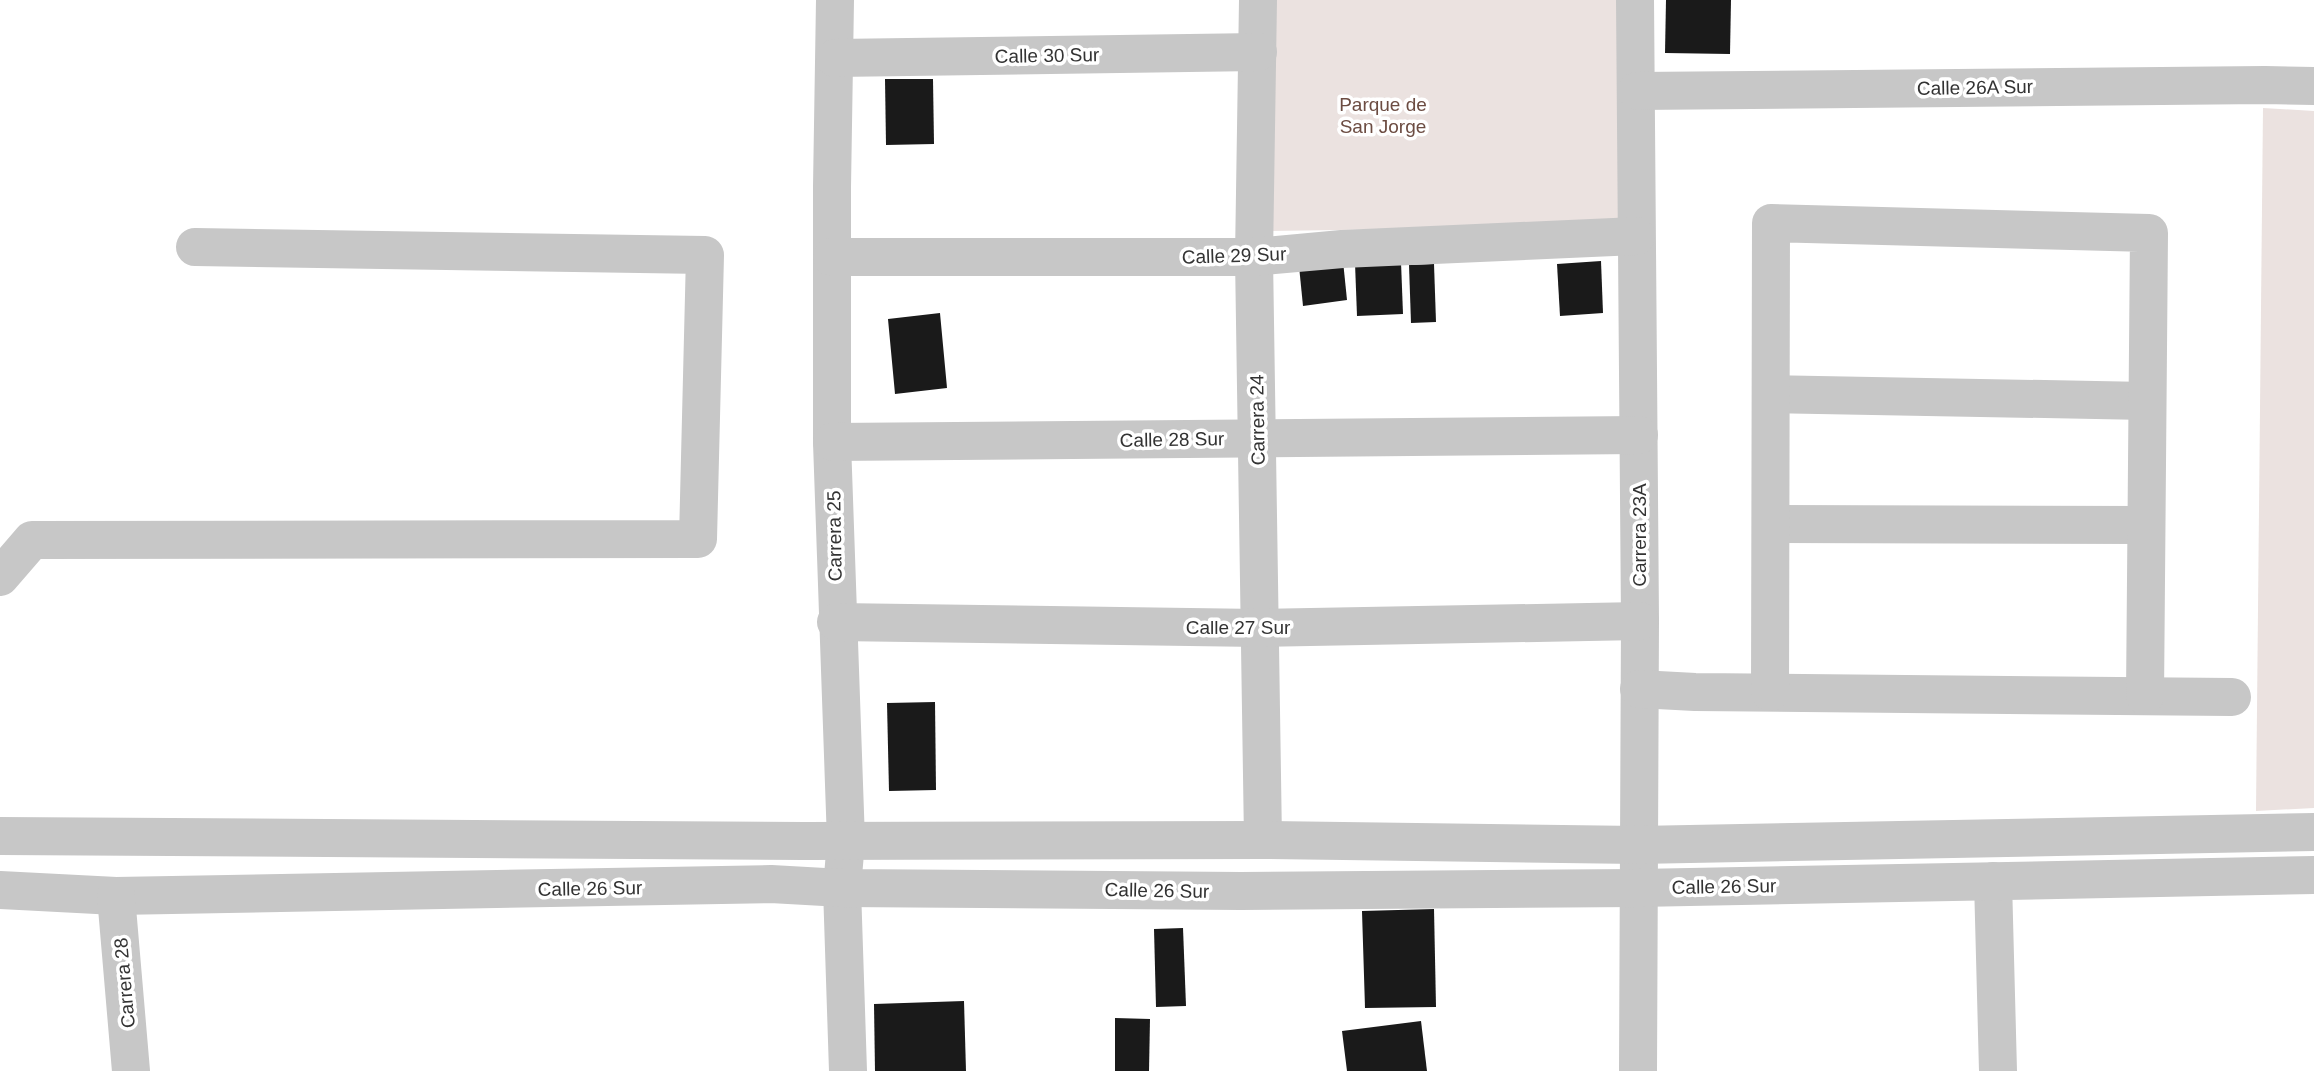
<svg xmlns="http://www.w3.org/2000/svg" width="2314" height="1071" viewBox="0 0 2314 1071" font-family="Helvetica,sans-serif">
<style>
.green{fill:#ebe2e0}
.building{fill:#1a1a1a}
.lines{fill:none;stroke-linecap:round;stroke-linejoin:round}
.minor{stroke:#c7c7c7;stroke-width:38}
.labels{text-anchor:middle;stroke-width:7;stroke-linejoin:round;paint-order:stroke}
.street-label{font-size:19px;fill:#333;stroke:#fff}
.park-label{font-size:19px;fill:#6c4c42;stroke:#fff}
</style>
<rect width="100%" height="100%" fill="#fff"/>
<!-- green -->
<g class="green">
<path d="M 1268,0 L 1620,0 L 1622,226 L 1267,231 Z"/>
<path d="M 2263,108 L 2314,111 L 2314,808 L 2256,811 Z"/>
</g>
<!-- building -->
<g class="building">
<path d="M 1666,0 L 1731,0 L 1730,54 L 1665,53 Z"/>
<path d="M 885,79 L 933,79 L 934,144 L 886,145 Z"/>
<path d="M 1343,261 L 1347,300 L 1303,306 L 1299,266 Z"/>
<path d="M 1601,261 L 1603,313 L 1560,316 L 1557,264 Z"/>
<path d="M 1401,262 L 1403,314 L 1357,316 L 1355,263 Z"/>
<path d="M 1434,264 L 1436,322 L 1411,323 L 1409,265 Z"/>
<path d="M 940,313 L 947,388 L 895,394 L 888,319 Z"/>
<path d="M 935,702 L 936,790 L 889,791 L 887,703 Z"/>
<path d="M 1434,909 L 1436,1007 L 1365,1008 L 1362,911 Z"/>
<path d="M 1183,928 L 1186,1006 L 1156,1007 L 1154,929 Z"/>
<path d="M 964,1001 L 966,1071 L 875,1071 L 874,1004 Z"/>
<path d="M 1115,1018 L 1150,1019 L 1149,1071 L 1115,1071 Z"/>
<path d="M 1421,1021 L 1427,1071 L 1347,1071 L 1342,1031 Z"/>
</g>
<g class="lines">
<!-- minor -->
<g class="minor">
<path d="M 835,0 L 832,187 L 832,442 L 846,841 L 842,888 L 848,1071"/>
<path d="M 1258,0 L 1254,257 L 1263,840"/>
<path d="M 1635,0 L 1640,621 L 1638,1071"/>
<path d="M 835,58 L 1258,52"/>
<path d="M 1637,91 L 2265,85 L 2314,86"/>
<path d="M 832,257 L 1254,257 L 1342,249 L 1636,236"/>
<path d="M 1771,394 L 2147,401"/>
<path d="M 832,442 L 1639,435"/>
<path d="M 1771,524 L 2146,525"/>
<path d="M 0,577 L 32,540 L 698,539 L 705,255 L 195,247"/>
<path d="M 836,622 L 1259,628 L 1640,621"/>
<path d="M 1639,689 L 1695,692 L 2232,697"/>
<path d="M 1770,692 L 1771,223 L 2149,233 L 2145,696"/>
<path d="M 0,836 L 804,841 L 1263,840 L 1638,845 L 2314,832"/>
<path d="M 1993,881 L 1998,1071"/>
<path d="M 0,890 L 116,896 L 771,884 L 842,888 L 1241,891 L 1638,888 L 2314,875"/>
<path d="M 116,896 L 131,1071"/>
</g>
</g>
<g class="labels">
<!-- street labels -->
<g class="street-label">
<text transform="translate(1047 55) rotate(-1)" y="7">Calle 30 Sur</text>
<text transform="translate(1975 87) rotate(-1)" y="7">Calle 26A Sur</text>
<text transform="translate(1234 255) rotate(-2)" y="7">Calle 29 Sur</text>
<text transform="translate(1257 420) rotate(-91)" y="7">Carrera 24</text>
<text transform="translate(1172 439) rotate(-1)" y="7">Calle 28 Sur</text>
<text transform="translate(1639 535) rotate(-90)" y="7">Carrera 23A</text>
<text transform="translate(834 536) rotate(-91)" y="7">Carrera 25</text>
<text x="1238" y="634">Calle 27 Sur</text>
<text transform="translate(1724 886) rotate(-1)" y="7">Calle 26 Sur</text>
<text transform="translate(590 888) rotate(-1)" y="7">Calle 26 Sur</text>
<text transform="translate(1157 890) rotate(1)" y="7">Calle 26 Sur</text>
<text transform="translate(124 983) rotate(-95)" y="7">Carrera 28</text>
</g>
<!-- park labels -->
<g class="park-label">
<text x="1383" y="111">Parque de<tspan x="1383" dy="22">San Jorge</tspan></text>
</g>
</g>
</svg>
